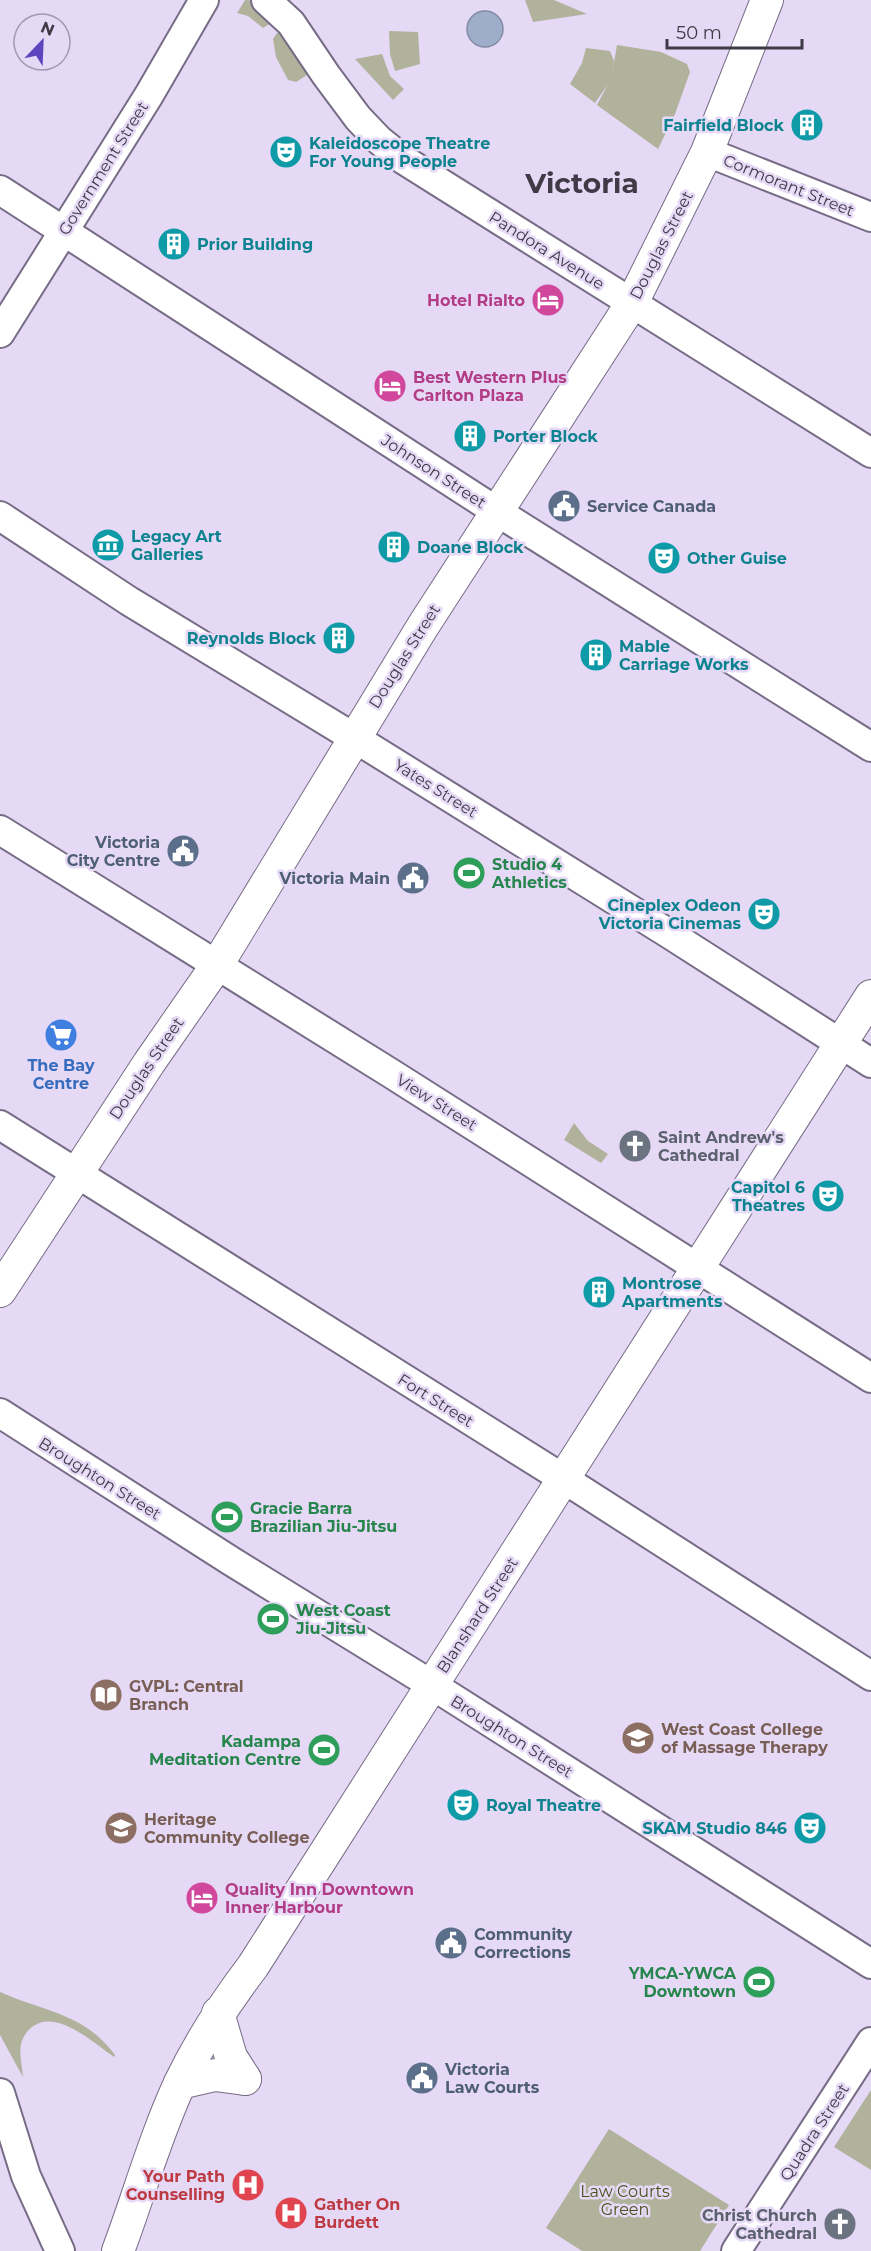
<svg xmlns="http://www.w3.org/2000/svg" width="871" height="2251" viewBox="0 0 871 2251" font-family="Montserrat,sans-serif">
<style>
.green{fill:#b0b29c}
.water{fill:#9eaeca;stroke:#828ba2;stroke-width:1.5}
.lines{fill:none;stroke-linecap:round;stroke-linejoin:round}
.secondary-casing{stroke:#766c85;stroke-width:32}
.primary-casing{stroke:#766c85;stroke-width:34}
.secondary{stroke:#fff;stroke-width:28}
.primary{stroke:#fff;stroke-width:32}
.labels{text-anchor:middle;stroke-width:5;stroke-linejoin:round;paint-order:stroke}
.culture-label{font-size:16px;font-weight:bold;fill:#0d838f;stroke:#e5d9f6;text-anchor:start}
.street-label{font-size:16px;fill:#3f3a46;stroke:#e5d9f6}
.hotel-label{font-size:16px;font-weight:bold;fill:#b23c85;stroke:#e5d9f6;text-anchor:start}
.service-label{font-size:16px;font-weight:bold;fill:#4e5e75;stroke:#e5d9f6;text-anchor:start}
.leisure-label{font-size:16px;font-weight:bold;fill:#27864d;stroke:#e5d9f6;text-anchor:start}
.shop-label{font-size:16px;font-weight:bold;fill:#366cbe;stroke:#e5d9f6}
.worship-label{font-size:16px;font-weight:bold;fill:#5b616d;stroke:#e5d9f6;text-anchor:start}
.education-label{font-size:16px;font-weight:bold;fill:#785e54;stroke:#e5d9f6;text-anchor:start}
.health-label{font-size:16px;font-weight:bold;fill:#be3a42;stroke:#e5d9f6;text-anchor:end}
.park-label{font-size:16px;fill:#4c4f19;stroke:#e5d9f6}
.town-label{font-size:28px;font-weight:bold;fill:#3f3a46;stroke:#e5d9f6}
</style>
<rect width="100%" height="100%" fill="#e5d9f6"/>
<!-- green -->
<g class="green">
<path d="M 245,0 L 249,0 L 271,23 L 263,28 L 248,16 L 237,13 Z"/>
<path d="M 525,0 L 554,0 L 587,14 L 533,22 Z"/>
<path d="M 389,31 L 418,32 L 420,64 L 395,71 L 390,54 Z"/>
<path d="M 277,33 L 282,33 L 307,71 L 307,75 L 296,82 L 288,80 L 276,57 L 273,39 Z"/>
<path d="M 617,45 L 661,52 L 687,64 L 690,72 L 675,114 L 658,149 L 597,105 L 608,84 L 595,103 L 570,84 L 582,63 L 586,48 L 610,51 L 614,61 L 612,74 Z"/>
<path d="M 382,54 L 390,76 L 404,89 L 393,100 L 355,59 Z"/>
<path d="M 574,1123 L 588,1141 L 608,1154 L 601,1163 L 564,1140 Z"/>
<path d="M 0,1992 C 45,2012 84,2013 115,2055 L 114,2057 C 94,2043 59,2011 35,2025 C 28,2029 23,2036 21,2044 C 19,2054 22,2066 23,2077 L 0,2035 Z"/>
<path d="M 871,2090 L 871,2170 L 834,2147 Z"/>
<path d="M 609,2129 L 729,2205 L 700,2251 L 582,2251 L 546,2228 Z"/>
</g>
<!-- water -->
<circle class="water" cx="485" cy="29" r="18"/>
<g class="lines">
<defs>
<g id="secondary">
<path d="M 266,0 L 291,23 L 326,75 L 358,118 L 379,140 L 404,160 L 871,453"/>
<path d="M 707,152 L 871,217"/>
<path d="M 0,190 L 496,511 L 871,747"/>
<path d="M 0,333 L 149,95 L 204,0"/>
<path d="M 0,516 L 129,601 L 353,737 L 668,933 L 871,1063"/>
<path d="M 0,830 L 392,1074 L 871,1378"/>
<path d="M 0,1125 L 564,1479 L 871,1676"/>
<path d="M 0,1413 L 231,1561 L 432,1685 L 871,1964"/>
<path d="M 0,2093 L 26,2176 L 60,2251"/>
<path d="M 736,2251 L 871,2042"/>
</g>
<g id="primary">
<path d="M 0,1291 L 149,1063 L 217,965 L 423,626 L 632,303 L 707,152 L 767,0"/>
<path d="M 218,2013 L 231,2057 L 245,2079"/>
<path d="M 180,2083 L 215,2075 L 245,2079"/>
<path d="M 118,2251 C 139,2195 155,2137 180,2083 C 200,2041 225,2003 253,1966 L 871,996"/>
</g>
</defs>
<!-- secondary casing -->
<use href="#secondary" class="secondary-casing"/>
<!-- primary casing -->
<use href="#primary" class="primary-casing"/>
<!-- secondary -->
<use href="#secondary" class="secondary"/>
<!-- primary -->
<use href="#primary" class="primary"/>
</g>
<!-- icons -->
<defs>
<symbol id="building-disc" viewBox="-11 -11 22 22"><circle r="9.5" fill="#0f9aa8" stroke="#e5d9f6"/><path d="M-4-6H4V6H1V3H-1V6H-4ZM-2.5-4.3h1.7v1.8h-1.7ZM.8-4.3h1.7v1.8H.8ZM-2.5-1h1.7V.8h-1.7ZM.8-1h1.7V.8H.8Z" fill="#fff"/></symbol>
<symbol id="theatre-disc" viewBox="-11 -11 22 22"><circle r="9.5" fill="#0f9aa8" stroke="#e5d9f6"/><path d="M-5-5.5Q0-4 5-5.5V0Q5 5 0 6Q-5 5-5 0ZM-3.3-2.5H-1v1.5H-3.3ZM1-2.5H3.3v1.5H1ZM-2.8 1Q0 5.5 2.8 1Z" fill="#fff"/></symbol>
<symbol id="hotel-disc" viewBox="-11 -11 22 22"><circle r="9.5" fill="#d1479c" stroke="#e5d9f6"/><path d="M-6-4.5h1.5V1H6V5H4.5V3h-9V5H-6ZM-4 0a1.8 1.8 0 1 1 3.6 0ZM.5 0V-2.5h3Q6-2.5 6 0Z" fill="#fff"/></symbol>
<symbol id="civic-disc" viewBox="-11 -11 22 22"><circle r="9.5" fill="#5c6f8a" stroke="#e5d9f6"/><path d="M-.6-6.5H3V-4.5H.6V-3L4-1V1h2V6H-6V1h2V-1L-.6-3ZM-1.2 2.5V6h2.4V2.5Z" fill="#fff"/></symbol>
<symbol id="museum-disc" viewBox="-11 -11 22 22"><circle r="9.5" fill="#0f9aa8" stroke="#e5d9f6"/><path d="M0-6L6-3V-2H-6V-3ZM-5-1h2V3h-2ZM-1-1h2V3h-2ZM3-1h2V3H3ZM-6 4H6V6H-6Z" fill="#fff"/></symbol>
<symbol id="stadium-disc" viewBox="-11 -11 22 22"><circle r="9.5" fill="#2e9e5b" stroke="#e5d9f6"/><path d="M0-5a6.5 5 0 1 0 0 10a6.5 5 0 1 0 0-10ZM-3.5-1.8h7v3.6h-7Z" fill="#fff"/></symbol>
<symbol id="supermarket-disc" viewBox="-11 -11 22 22"><circle r="9.5" fill="#3f7fe0" stroke="#e5d9f6"/><path d="M-6-5.5h2.5l.6 2H6L4.5 2H-2.5L-4.4-4H-6ZM-1.5 3.2a1.3 1.3 0 1 0 .1 0ZM3 3.2a1.3 1.3 0 1 0 .1 0Z" fill="#fff"/></symbol>
<symbol id="church-disc" viewBox="-11 -11 22 22"><circle r="9.5" fill="#6b7280" stroke="#e5d9f6"/><path d="M-1.2-6h2.4v3.5h3.3v2.4h-3.3V6h-2.4V-.1h-3.3v-2.4h3.3Z" fill="#fff"/></symbol>
<symbol id="library-disc" viewBox="-11 -11 22 22"><circle r="9.5" fill="#8d6e63" stroke="#e5d9f6"/><path d="M-6-4Q-3-5.5-.7-3.5V5Q-3 3-6 4ZM6-4Q3-5.5 .7-3.5V5Q3 3 6 4Z" fill="#fff"/></symbol>
<symbol id="university-disc" viewBox="-11 -11 22 22"><circle r="9.5" fill="#8d6e63" stroke="#e5d9f6"/><path d="M0-5L7-2L0 1L-7-2ZM-4 1L0 2.5L4 1V4Q0 6-4 4Z" fill="#fff"/></symbol>
<symbol id="hospital-disc" viewBox="-11 -11 22 22"><circle r="9.5" fill="#e0444e" stroke="#e5d9f6"/><path d="M-5-5h3v3.5h4V-5h3V5h-3V1.5h-4V5h-3Z" fill="#fff"/></symbol>
</defs>
<g fill-rule="evenodd">
<use href="#building-disc" x="788" y="106" width="38" height="38"/>
<use href="#theatre-disc" x="267" y="133" width="38" height="38"/>
<use href="#building-disc" x="155" y="225" width="38" height="38"/>
<use href="#hotel-disc" x="529" y="281" width="38" height="38"/>
<use href="#hotel-disc" x="371" y="367" width="38" height="38"/>
<use href="#building-disc" x="451" y="417" width="38" height="38"/>
<use href="#civic-disc" x="545" y="487" width="38" height="38"/>
<use href="#museum-disc" x="89" y="526" width="38" height="38"/>
<use href="#building-disc" x="375" y="528" width="38" height="38"/>
<use href="#theatre-disc" x="645" y="539" width="38" height="38"/>
<use href="#building-disc" x="320" y="619" width="38" height="38"/>
<use href="#building-disc" x="577" y="636" width="38" height="38"/>
<use href="#civic-disc" x="164" y="832" width="38" height="38"/>
<use href="#stadium-disc" x="450" y="854" width="38" height="38"/>
<use href="#civic-disc" x="394" y="859" width="38" height="38"/>
<use href="#theatre-disc" x="745" y="895" width="38" height="38"/>
<use href="#supermarket-disc" x="42" y="1016" width="38" height="38"/>
<use href="#church-disc" x="616" y="1127" width="38" height="38"/>
<use href="#theatre-disc" x="809" y="1177" width="38" height="38"/>
<use href="#building-disc" x="580" y="1273" width="38" height="38"/>
<use href="#stadium-disc" x="208" y="1498" width="38" height="38"/>
<use href="#stadium-disc" x="254" y="1600" width="38" height="38"/>
<use href="#library-disc" x="87" y="1676" width="38" height="38"/>
<use href="#university-disc" x="619" y="1719" width="38" height="38"/>
<use href="#stadium-disc" x="305" y="1731" width="38" height="38"/>
<use href="#theatre-disc" x="444" y="1786" width="38" height="38"/>
<use href="#university-disc" x="102" y="1809" width="38" height="38"/>
<use href="#theatre-disc" x="791" y="1809" width="38" height="38"/>
<use href="#hotel-disc" x="183" y="1879" width="38" height="38"/>
<use href="#civic-disc" x="432" y="1924" width="38" height="38"/>
<use href="#stadium-disc" x="740" y="1963" width="38" height="38"/>
<use href="#civic-disc" x="403" y="2059" width="38" height="38"/>
<use href="#hospital-disc" x="229" y="2166" width="38" height="38"/>
<use href="#hospital-disc" x="272" y="2194" width="38" height="38"/>
<use href="#church-disc" x="821" y="2205" width="38" height="38"/>
</g>
<g class="labels">
<!-- culture labels -->
<g class="culture-label">
<text x="784" y="131" text-anchor="end">Fairfield Block</text>
<text x="309" y="149">Kaleidoscope Theatre<tspan x="309" dy="18">For Young People</tspan></text>
<text x="197" y="250">Prior Building</text>
<text x="493" y="442">Porter Block</text>
<text x="131" y="542">Legacy Art<tspan x="131" dy="18">Galleries</tspan></text>
<text x="417" y="553">Doane Block</text>
<text x="687" y="564">Other Guise</text>
<text x="316" y="644" text-anchor="end">Reynolds Block</text>
<text x="619" y="652">Mable<tspan x="619" dy="18">Carriage Works</tspan></text>
<text x="741" y="911" text-anchor="end">Cineplex Odeon<tspan x="741" dy="18">Victoria Cinemas</tspan></text>
<text x="805" y="1193" text-anchor="end">Capitol 6<tspan x="805" dy="18">Theatres</tspan></text>
<text x="622" y="1289">Montrose<tspan x="622" dy="18">Apartments</tspan></text>
<text x="486" y="1811">Royal Theatre</text>
<text x="787" y="1834" text-anchor="end">SKAM Studio 846</text>
</g>
<!-- street labels -->
<g class="street-label">
<text transform="translate(103 168) rotate(-58)" y="6">Government Street</text>
<text transform="translate(789 185) rotate(22)" y="6">Cormorant Street</text>
<text transform="translate(661 245) rotate(-63)" y="6">Douglas Street</text>
<text transform="translate(547 250) rotate(32)" y="6">Pandora Avenue</text>
<text transform="translate(434 471) rotate(33)" y="6">Johnson Street</text>
<text transform="translate(404 656) rotate(-58)" y="6">Douglas Street</text>
<text transform="translate(436 788) rotate(32)" y="6">Yates Street</text>
<text transform="translate(146 1068) rotate(-56)" y="6">Douglas Street</text>
<text transform="translate(437 1102) rotate(32)" y="6">View Street</text>
<text transform="translate(436 1400) rotate(32)" y="6">Fort Street</text>
<text transform="translate(100 1478) rotate(32)" y="6">Broughton Street</text>
<text transform="translate(477 1615) rotate(-57)" y="6">Blanshard Street</text>
<text transform="translate(512 1736) rotate(32)" y="6">Broughton Street</text>
<text transform="translate(814 2132) rotate(-57)" y="6">Quadra Street</text>
</g>
<!-- hotel labels -->
<g class="hotel-label">
<text x="525" y="306" text-anchor="end">Hotel Rialto</text>
<text x="413" y="383">Best Western Plus<tspan x="413" dy="18">Carlton Plaza</tspan></text>
<text x="225" y="1895">Quality Inn Downtown<tspan x="225" dy="18">Inner Harbour</tspan></text>
</g>
<!-- service labels -->
<g class="service-label">
<text x="587" y="512">Service Canada</text>
<text x="160" y="848" text-anchor="end">Victoria<tspan x="160" dy="18">City Centre</tspan></text>
<text x="390" y="884" text-anchor="end">Victoria Main</text>
<text x="474" y="1940">Community<tspan x="474" dy="18">Corrections</tspan></text>
<text x="445" y="2075">Victoria<tspan x="445" dy="18">Law Courts</tspan></text>
</g>
<!-- leisure labels -->
<g class="leisure-label">
<text x="492" y="870">Studio 4<tspan x="492" dy="18">Athletics</tspan></text>
<text x="250" y="1514">Gracie Barra<tspan x="250" dy="18">Brazilian Jiu-Jitsu</tspan></text>
<text x="296" y="1616">West Coast<tspan x="296" dy="18">Jiu-Jitsu</tspan></text>
<text x="301" y="1747" text-anchor="end">Kadampa<tspan x="301" dy="18">Meditation Centre</tspan></text>
<text x="736" y="1979" text-anchor="end">YMCA-YWCA<tspan x="736" dy="18">Downtown</tspan></text>
</g>
<!-- shop labels -->
<g class="shop-label">
<text x="61" y="1071">The Bay<tspan x="61" dy="18">Centre</tspan></text>
</g>
<!-- worship labels -->
<g class="worship-label">
<text x="658" y="1143">Saint Andrew's<tspan x="658" dy="18">Cathedral</tspan></text>
<text x="817" y="2221" text-anchor="end">Christ Church<tspan x="817" dy="18">Cathedral</tspan></text>
</g>
<!-- education labels -->
<g class="education-label">
<text x="129" y="1692">GVPL: Central<tspan x="129" dy="18">Branch</tspan></text>
<text x="661" y="1735">West Coast College<tspan x="661" dy="18">of Massage Therapy</tspan></text>
<text x="144" y="1825">Heritage<tspan x="144" dy="18">Community College</tspan></text>
</g>
<!-- health labels -->
<g class="health-label">
<text x="225" y="2182">Your Path<tspan x="225" dy="18">Counselling</tspan></text>
<text x="314" y="2210" text-anchor="start">Gather On<tspan x="314" dy="18">Burdett</tspan></text>
</g>
<!-- park labels -->
<g class="park-label">
<text x="625" y="2197">Law Courts<tspan x="625" dy="18">Green</tspan></text>
</g>
<!-- town labels -->
<g class="town-label">
<text x="582" y="193">Victoria</text>
</g>
</g>
<!-- north arrow -->
<g transform="translate(42 42) rotate(23)"><circle r="28" fill="#e5d9f6" stroke="#a399b0" stroke-width="1.5"/>
<path d="M0-4.5L10 22L0 15L-10 22Z" fill="#5f44bd"/>
<text y="-9" font-size="16" font-weight="bold" text-anchor="middle" fill="#3f3a46">N</text>
</g>
<!-- scale -->
<path d="M667 39v9h135v-9" fill="none" stroke="#3f3a46" stroke-width="3"/>
<text x="676" y="39" font-size="18" fill="#3f3a46" stroke="#e5d9f6" stroke-width="4.5" paint-order="stroke">50 m</text>
</svg>
